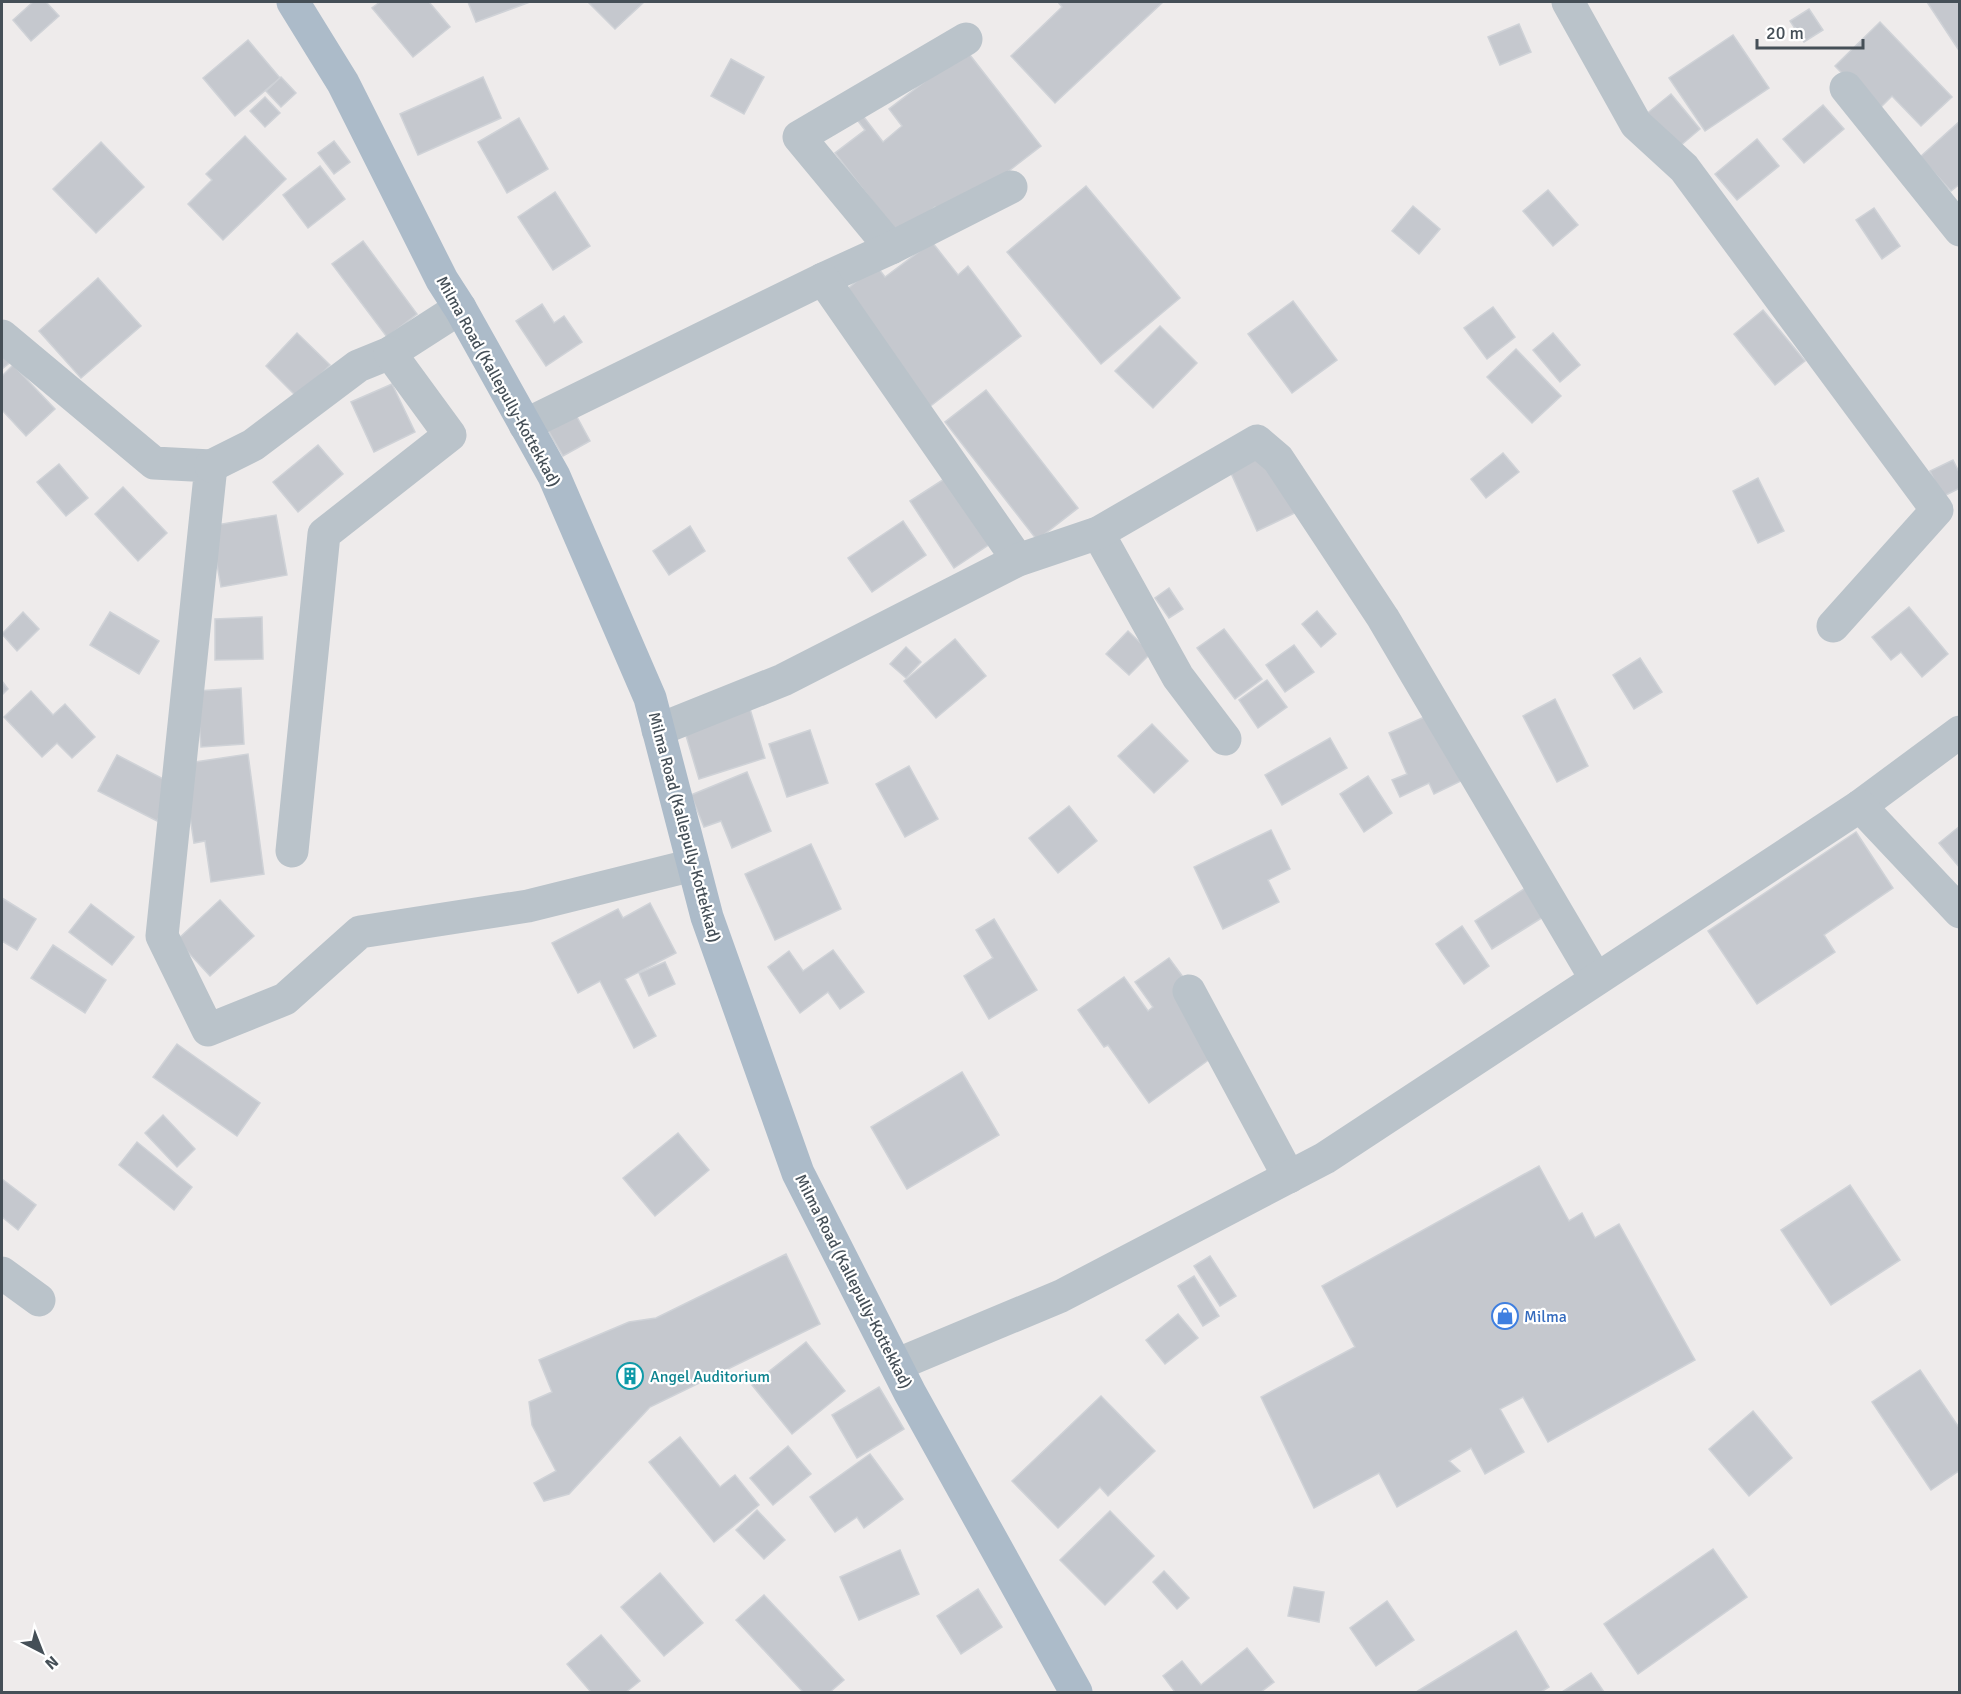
<svg xmlns="http://www.w3.org/2000/svg" width="1961" height="1694" viewBox="0 0 1961 1694" font-family="Signika,sans-serif">
<style>
.building{fill:#c5c8ce;stroke:#cfd2d7;stroke-width:1.5}
.lines{fill:none;stroke-linecap:round;stroke-linejoin:round}
.minor{stroke:#bac3ca;stroke-width:33}
.major{stroke:#acbbc9;stroke-width:33}
.labels{text-anchor:middle;stroke-width:4.5;stroke-linejoin:round;paint-order:stroke}
.street-label{font-size:16px;fill:#454f57;stroke:#fff}
.shop-label{font-size:16px;fill:#366cbe;stroke:#fff;text-anchor:start}
.culture-label{font-size:16px;fill:#0d838f;stroke:#fff;text-anchor:start}
</style>
<rect width="100%" height="100%" fill="#eeebeb"/>
<!-- building -->
<g class="building">
<path d="M 33,2 L 46,2 L 59,16 L 31,41 L 13,20 Z"/>
<path d="M 380,2 L 429,2 L 450,27 L 413,57 L 372,8 Z"/>
<path d="M 468,2 L 530,2 L 476,22 Z"/>
<path d="M 588,2 L 644,2 L 615,29 Z"/>
<path d="M 1058,2 L 1163,2 L 1055,103 L 1011,56 L 1062,7 Z"/>
<path d="M 1927,2 L 1960,2 L 1960,52 Z"/>
<path d="M 1809,9 L 1823,30 L 1804,42 L 1790,21 Z"/>
<path d="M 1880,22 L 1952,97 L 1921,126 L 1892,96 L 1878,110 L 1835,66 Z"/>
<path d="M 1519,24 L 1531,52 L 1500,65 L 1488,37 Z"/>
<path d="M 1733,35 L 1769,88 L 1705,131 L 1669,78 Z"/>
<path d="M 248,40 L 280,78 L 235,116 L 203,78 Z"/>
<path d="M 966,50 L 1041,146 L 947,219 L 935,207 L 899,236 L 835,153 L 865,130 L 851,112 L 857,108 L 883,142 L 902,126 L 889,109 Z"/>
<path d="M 731,59 L 764,77 L 744,114 L 711,96 Z"/>
<path d="M 281,77 L 296,93 L 281,107 L 266,91 Z"/>
<path d="M 483,77 L 501,118 L 418,155 L 400,114 Z"/>
<path d="M 1671,94 L 1700,129 L 1674,151 L 1645,115 Z"/>
<path d="M 265,97 L 280,113 L 265,127 L 250,111 Z"/>
<path d="M 1823,105 L 1844,129 L 1804,163 L 1783,139 Z"/>
<path d="M 519,118 L 548,169 L 507,193 L 478,142 Z"/>
<path d="M 1960,121 L 1960,184 L 1951,191 L 1920,157 Z"/>
<path d="M 245,136 L 286,179 L 223,240 L 188,204 L 212,180 L 206,174 Z"/>
<path d="M 1757,139 L 1779,166 L 1737,200 L 1715,174 Z"/>
<path d="M 334,141 L 350,162 L 334,174 L 318,153 Z"/>
<path d="M 101,142 L 144,187 L 96,233 L 53,189 Z"/>
<path d="M 320,166 L 345,199 L 308,228 L 283,195 Z"/>
<path d="M 1086,186 L 1180,298 L 1101,364 L 1007,252 Z"/>
<path d="M 1548,190 L 1578,225 L 1553,246 L 1523,211 Z"/>
<path d="M 555,192 L 590,246 L 553,270 L 518,217 Z"/>
<path d="M 1413,206 L 1440,229 L 1419,254 L 1392,231 Z"/>
<path d="M 1874,208 L 1900,246 L 1882,259 L 1856,220 Z"/>
<path d="M 363,241 L 417,314 L 387,337 L 332,264 Z"/>
<path d="M 932,242 L 958,275 L 968,266 L 1021,336 L 928,408 L 845,291 L 876,265 L 885,277 Z"/>
<path d="M 98,278 L 141,326 L 81,378 L 39,331 Z"/>
<path d="M 1293,301 L 1337,360 L 1292,393 L 1248,334 Z"/>
<path d="M 542,304 L 554,323 L 564,316 L 582,342 L 546,366 L 516,321 Z"/>
<path d="M 1493,307 L 1515,337 L 1487,359 L 1464,328 Z"/>
<path d="M 1763,310 L 1805,361 L 1775,385 L 1734,334 Z"/>
<path d="M 1160,326 L 1197,363 L 1153,408 L 1115,371 Z"/>
<path d="M 297,333 L 330,365 L 298,398 L 266,366 Z"/>
<path d="M 1553,333 L 1580,365 L 1560,382 L 1533,350 Z"/>
<path d="M 2,349 L 12,361 L 2,369 Z"/>
<path d="M 1516,349 L 1561,396 L 1532,423 L 1487,377 Z"/>
<path d="M 13,365 L 55,409 L 26,436 L 2,410 L 2,376 Z"/>
<path d="M 392,384 L 415,432 L 374,452 L 351,402 Z"/>
<path d="M 986,390 L 1078,508 L 1037,540 L 945,422 Z"/>
<path d="M 570,404 L 590,441 L 563,456 L 542,420 Z"/>
<path d="M 1268,443 L 1299,511 L 1257,531 L 1226,462 Z"/>
<path d="M 318,445 L 343,474 L 298,512 L 273,482 Z"/>
<path d="M 1503,453 L 1519,472 L 1486,498 L 1471,479 Z"/>
<path d="M 1953,460 L 1960,474 L 1960,488 L 1942,497 L 1930,471 Z"/>
<path d="M 59,464 L 88,498 L 66,516 L 37,482 Z"/>
<path d="M 955,472 L 999,538 L 954,568 L 910,501 Z"/>
<path d="M 1758,478 L 1784,531 L 1758,543 L 1733,491 Z"/>
<path d="M 123,487 L 167,533 L 138,561 L 95,514 Z"/>
<path d="M 276,515 L 287,575 L 221,587 L 210,526 Z"/>
<path d="M 903,521 L 926,555 L 872,592 L 848,558 Z"/>
<path d="M 690,526 L 705,551 L 669,575 L 653,551 Z"/>
<path d="M 1169,588 L 1183,609 L 1169,618 L 1155,598 Z"/>
<path d="M 1909,607 L 1948,654 L 1922,677 L 1901,652 L 1891,660 L 1872,637 Z"/>
<path d="M 1317,611 L 1336,634 L 1321,647 L 1302,624 Z"/>
<path d="M 23,612 L 39,629 L 17,651 L 2,634 Z"/>
<path d="M 110,612 L 159,641 L 139,674 L 90,645 Z"/>
<path d="M 262,617 L 263,659 L 215,660 L 215,619 Z"/>
<path d="M 1224,629 L 1262,679 L 1235,699 L 1197,648 Z"/>
<path d="M 1128,631 L 1151,653 L 1129,675 L 1106,654 Z"/>
<path d="M 955,639 L 986,676 L 936,718 L 904,681 Z"/>
<path d="M 1294,645 L 1314,672 L 1285,692 L 1266,665 Z"/>
<path d="M 906,647 L 921,662 L 906,678 L 890,664 Z"/>
<path d="M 1640,658 L 1662,692 L 1634,709 L 1613,675 Z"/>
<path d="M 1267,680 L 1287,707 L 1258,728 L 1239,700 Z"/>
<path d="M 2,681 L 8,689 L 2,695 Z"/>
<path d="M 241,688 L 244,744 L 201,747 L 197,691 Z"/>
<path d="M 31,691 L 53,715 L 65,704 L 95,737 L 72,758 L 57,743 L 42,757 L 4,717 Z"/>
<path d="M 1555,699 L 1588,766 L 1557,782 L 1523,716 Z"/>
<path d="M 750,709 L 765,758 L 699,779 L 684,729 Z"/>
<path d="M 1431,714 L 1461,781 L 1434,794 L 1429,783 L 1400,797 L 1392,780 L 1407,774 L 1389,733 Z"/>
<path d="M 1152,724 L 1188,761 L 1154,793 L 1118,756 Z"/>
<path d="M 810,730 L 828,783 L 787,797 L 769,744 Z"/>
<path d="M 1330,738 L 1347,768 L 1282,805 L 1265,775 Z"/>
<path d="M 248,754 L 264,874 L 211,882 L 205,841 L 194,843 L 182,764 Z"/>
<path d="M 117,755 L 175,785 L 157,821 L 98,791 Z"/>
<path d="M 909,766 L 938,819 L 905,837 L 876,784 Z"/>
<path d="M 747,772 L 771,831 L 732,848 L 721,821 L 704,827 L 691,795 Z"/>
<path d="M 1368,776 L 1392,813 L 1364,832 L 1340,794 Z"/>
<path d="M 1069,806 L 1097,841 L 1058,873 L 1029,838 Z"/>
<path d="M 1960,826 L 1960,868 L 1939,843 Z"/>
<path d="M 1271,830 L 1290,869 L 1268,880 L 1279,902 L 1223,929 L 1194,867 Z"/>
<path d="M 1856,832 L 1893,888 L 1824,935 L 1835,952 L 1757,1004 L 1708,931 Z"/>
<path d="M 811,844 L 841,909 L 775,940 L 745,874 Z"/>
<path d="M 1530,885 L 1548,914 L 1492,949 L 1475,921 Z"/>
<path d="M 2,898 L 36,919 L 17,950 L 2,941 Z"/>
<path d="M 220,900 L 254,936 L 210,976 L 177,940 Z"/>
<path d="M 650,903 L 676,953 L 625,979 L 656,1036 L 634,1048 L 600,981 L 578,993 L 552,943 L 618,909 L 623,918 Z"/>
<path d="M 91,904 L 134,937 L 112,965 L 69,932 Z"/>
<path d="M 994,919 L 1037,990 L 989,1019 L 964,976 L 993,958 L 976,930 Z"/>
<path d="M 1462,926 L 1489,966 L 1464,984 L 1436,944 Z"/>
<path d="M 53,945 L 106,980 L 85,1013 L 31,978 Z"/>
<path d="M 833,950 L 864,992 L 840,1009 L 828,992 L 800,1013 L 768,967 L 789,951 L 803,971 Z"/>
<path d="M 1169,958 L 1200,1000 L 1214,1056 L 1149,1103 L 1108,1045 L 1104,1047 L 1078,1010 L 1124,977 L 1148,1011 L 1153,1007 L 1135,982 Z"/>
<path d="M 665,962 L 675,984 L 649,996 L 639,973 Z"/>
<path d="M 177,1044 L 260,1103 L 237,1136 L 153,1077 Z"/>
<path d="M 962,1072 L 999,1135 L 907,1189 L 871,1127 Z"/>
<path d="M 163,1115 L 195,1149 L 177,1167 L 145,1133 Z"/>
<path d="M 678,1133 L 709,1170 L 655,1216 L 623,1178 Z"/>
<path d="M 137,1142 L 192,1187 L 174,1210 L 119,1165 Z"/>
<path d="M 1539,1166 L 1569,1221 L 1582,1213 L 1595,1238 L 1619,1224 L 1695,1360 L 1548,1442 L 1523,1397 L 1500,1409 L 1524,1452 L 1485,1474 L 1471,1448 L 1449,1461 L 1460,1471 L 1397,1507 L 1379,1473 L 1314,1508 L 1261,1397 L 1355,1347 L 1322,1286 Z"/>
<path d="M 2,1179 L 36,1205 L 18,1230 L 2,1217 Z"/>
<path d="M 1850,1185 L 1900,1260 L 1831,1305 L 1781,1230 Z"/>
<path d="M 786,1254 L 820,1324 L 650,1407 L 569,1494 L 544,1501 L 534,1483 L 556,1471 L 532,1425 L 529,1402 L 552,1392 L 539,1360 L 629,1322 L 656,1318 Z"/>
<path d="M 1210,1256 L 1236,1296 L 1220,1306 L 1194,1266 Z"/>
<path d="M 1194,1276 L 1219,1316 L 1203,1326 L 1178,1286 Z"/>
<path d="M 1178,1314 L 1198,1338 L 1165,1364 L 1146,1340 Z"/>
<path d="M 806,1342 L 845,1391 L 792,1434 L 752,1385 Z"/>
<path d="M 1920,1370 L 1960,1429 L 1960,1470 L 1931,1490 L 1872,1402 Z"/>
<path d="M 879,1387 L 904,1429 L 857,1458 L 832,1415 Z"/>
<path d="M 1101,1396 L 1155,1451 L 1108,1496 L 1100,1487 L 1058,1528 L 1012,1481 Z"/>
<path d="M 1753,1411 L 1792,1458 L 1749,1496 L 1709,1449 Z"/>
<path d="M 680,1437 L 720,1487 L 735,1475 L 759,1505 L 714,1542 L 649,1462 Z"/>
<path d="M 788,1446 L 811,1474 L 773,1505 L 750,1478 Z"/>
<path d="M 870,1454 L 903,1499 L 864,1528 L 857,1517 L 835,1532 L 810,1497 Z"/>
<path d="M 757,1510 L 785,1540 L 764,1559 L 736,1530 Z"/>
<path d="M 1110,1511 L 1154,1556 L 1105,1605 L 1060,1560 Z"/>
<path d="M 1713,1549 L 1747,1597 L 1638,1674 L 1604,1624 Z"/>
<path d="M 900,1550 L 919,1594 L 859,1620 L 840,1577 Z"/>
<path d="M 1164,1571 L 1189,1598 L 1177,1609 L 1153,1582 Z"/>
<path d="M 660,1573 L 703,1623 L 664,1656 L 621,1607 Z"/>
<path d="M 1294,1587 L 1324,1592 L 1319,1622 L 1288,1616 Z"/>
<path d="M 978,1589 L 1002,1627 L 961,1654 L 937,1616 Z"/>
<path d="M 764,1595 L 844,1680 L 830,1692 L 803,1692 L 736,1620 Z"/>
<path d="M 1387,1601 L 1414,1640 L 1376,1666 L 1350,1628 Z"/>
<path d="M 1516,1631 L 1549,1687 L 1541,1692 L 1416,1692 Z"/>
<path d="M 601,1635 L 640,1681 L 626,1692 L 591,1692 L 567,1664 Z"/>
<path d="M 1247,1648 L 1274,1682 L 1261,1692 L 1175,1692 L 1163,1676 L 1182,1661 L 1201,1685 Z"/>
<path d="M 1591,1673 L 1604,1692 L 1562,1692 Z"/>
</g>
<g class="lines">
<!-- minor -->
<g class="minor">
<path d="M 1568,2 L 1636,124 L 1684,168 L 1937,510 L 1833,626"/>
<path d="M 1846,88 L 1960,230"/>
<path d="M 891,248 L 799,137 L 966,39"/>
<path d="M 823,279 L 891,248 L 1011,187"/>
<path d="M 2,336 L 154,463 L 211,466 L 162,936 L 208,1030 L 285,999 L 360,932 L 528,906 L 693,865"/>
<path d="M 525,425 L 823,279 L 1018,560"/>
<path d="M 211,466 L 253,445 L 358,366 L 390,353 L 460,308"/>
<path d="M 1098,533 L 1178,677 L 1225,739"/>
<path d="M 658,730 L 783,680 L 1018,560 L 1098,533 L 1257,441 L 1278,459 L 1383,618 L 1596,979"/>
<path d="M 1860,806 L 1960,732"/>
<path d="M 292,851 L 324,534 L 450,435 L 390,353"/>
<path d="M 1189,991 L 1289,1177"/>
<path d="M 2,1273 L 39,1300"/>
<path d="M 896,1365 L 1061,1296 L 1325,1158 L 1860,806 L 1960,912"/>
</g>
<!-- major -->
<path class="major" d="M 293,2 L 343,83 L 442,280 L 460,308 L 554,476 L 650,698 L 707,917 L 798,1173 L 910,1393 L 1076,1692"/>
</g>
<!-- icons -->
<defs>
<symbol id="shop-ring" viewBox="-11 -11 22 22"><circle r="9.5" fill="#fff" stroke="#3f7fe0" stroke-width="1.5"/><path d="M-5-2.5h2.3a2.7 3.5 0 0 1 5.4 0H5L5.5 6h-11ZM-1.5-2.5h3a1.5 2.3 0 0 0-3 0Z" fill="#3f7fe0"/></symbol>
<symbol id="building-ring" viewBox="-11 -11 22 22"><circle r="9.5" fill="#fff" stroke="#0f9aa8" stroke-width="1.5"/><path d="M-4-6H4V6H1V3H-1V6H-4ZM-2.5-4.3h1.7v1.8h-1.7ZM.8-4.3h1.7v1.8H.8ZM-2.5-1h1.7V.8h-1.7ZM.8-1h1.7V.8H.8Z" fill="#0f9aa8"/></symbol>
</defs>
<g fill-rule="evenodd">
<use href="#shop-ring" x="1490" y="1301" width="30" height="30"/>
<use href="#building-ring" x="615" y="1361" width="30" height="30"/>
</g>
<g class="labels">
<!-- street labels -->
<g class="street-label">
<text transform="translate(499 381) rotate(61)" y="6">Milma Road (Kallepully-Kottekkad)</text>
<text transform="translate(685 827) rotate(75)" y="6">Milma Road (Kallepully-Kottekkad)</text>
<text transform="translate(854 1281) rotate(63)" y="6">Milma Road (Kallepully-Kottekkad)</text>
</g>
<!-- shop labels -->
<g class="shop-label">
<text x="1524" y="1322">Milma</text>
</g>
<!-- culture labels -->
<g class="culture-label">
<text x="650" y="1382">Angel Auditorium</text>
</g>
</g>
<!-- border -->
<rect width="1961" height="1694" fill="none" stroke="#454f57" stroke-width="6"/>
<!-- north arrow -->
<g transform="translate(42 1652) rotate(138)" stroke="#ffffff" stroke-width="4.5" paint-order="stroke">
<path d="M0-4.5L10 22L0 15L-10 22Z" fill="#454f57"/>
<text y="-9" font-size="16" font-weight="bold" text-anchor="middle" fill="#454f57">N</text>
</g>
<!-- scale -->
<path d="M1757 39v9h106v-9" fill="none" stroke="#454f57" stroke-width="3"/>
<text x="1766" y="39" font-size="18" fill="#454f57" stroke="#ffffff" stroke-width="4.5" paint-order="stroke">20 m</text>
</svg>
